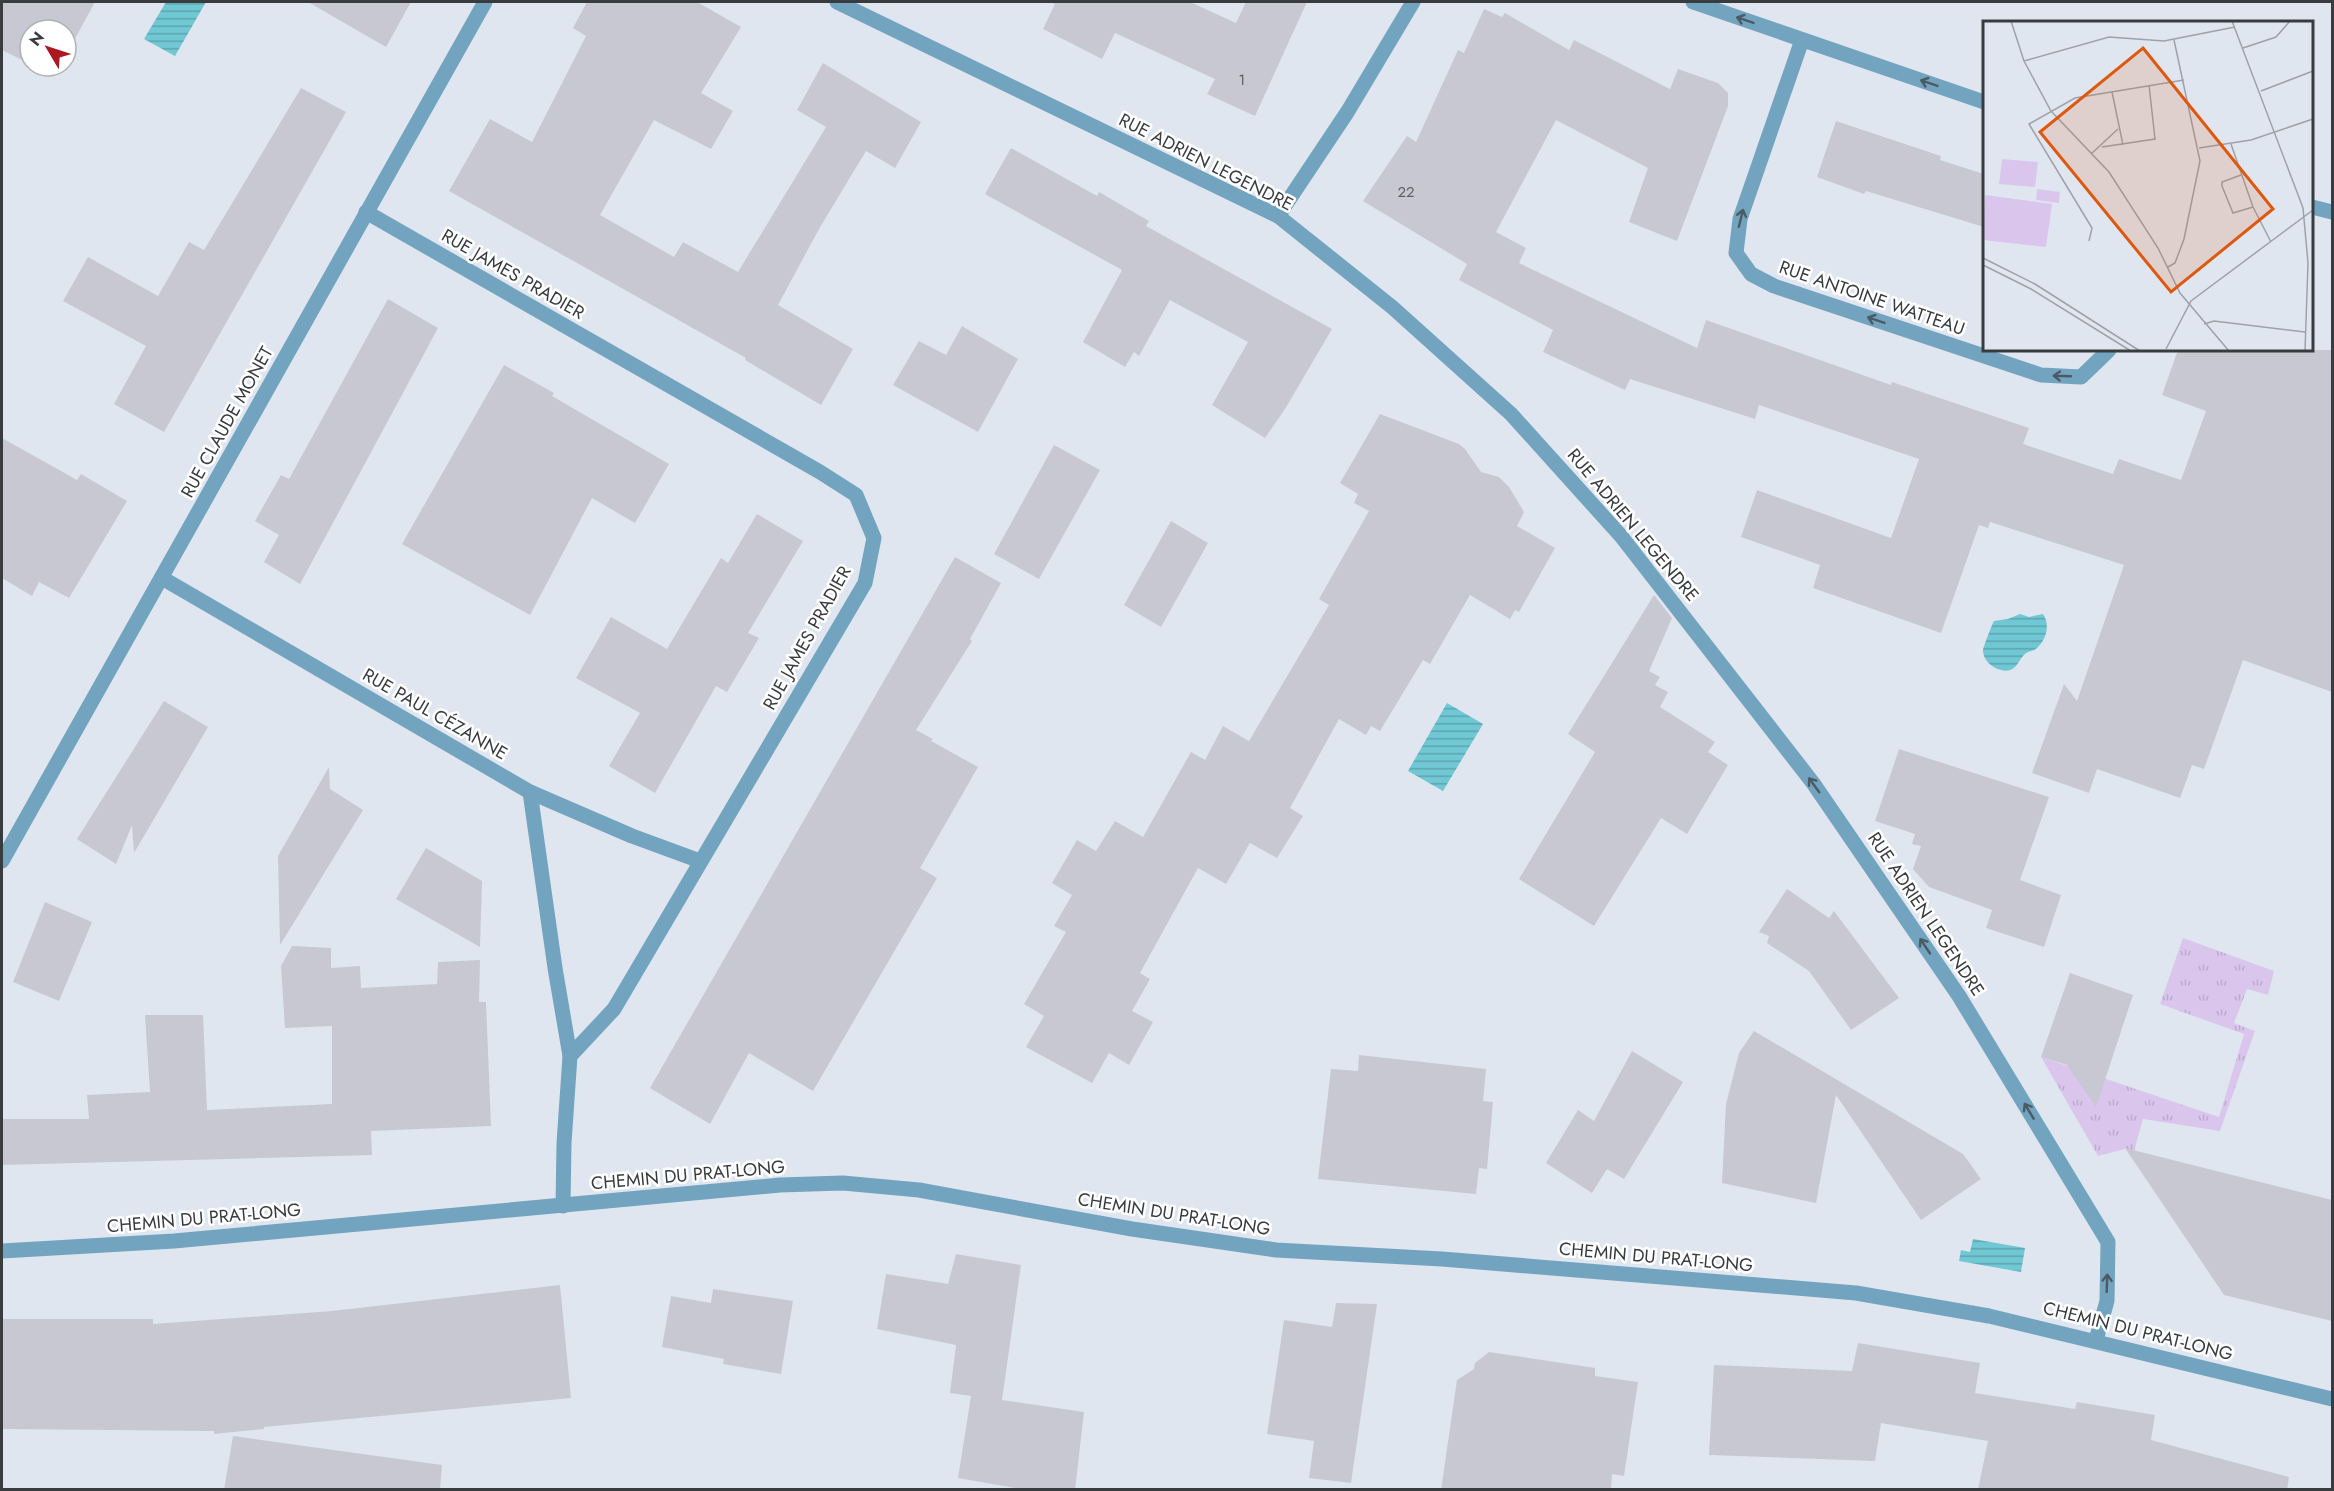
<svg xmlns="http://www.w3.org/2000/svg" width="2334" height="1491" viewBox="0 0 2334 1491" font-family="Jost,sans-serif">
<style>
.grass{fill:url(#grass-tufts)}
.water{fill:url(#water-rules)}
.building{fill:#c8c8d3}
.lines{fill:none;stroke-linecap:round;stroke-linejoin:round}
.minor{stroke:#73a4bf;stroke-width:15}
.oneway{stroke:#4a5b65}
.labels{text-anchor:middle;stroke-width:5;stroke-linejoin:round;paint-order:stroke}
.number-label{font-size:15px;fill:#5d5f64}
.street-label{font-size:18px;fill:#393c3f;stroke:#fff}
.inset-road{fill:none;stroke:#9da2a9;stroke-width:1.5}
.view{fill:#df580f;fill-opacity:0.15;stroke:#df580f;stroke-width:3}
.inset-edge{fill:none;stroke:#393c3f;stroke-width:3}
</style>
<defs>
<pattern id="grass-tufts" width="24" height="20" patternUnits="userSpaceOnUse" patternTransform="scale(1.5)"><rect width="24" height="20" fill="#dac6ed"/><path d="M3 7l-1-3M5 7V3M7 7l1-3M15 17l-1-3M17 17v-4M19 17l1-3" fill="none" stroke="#bcabcc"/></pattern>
<pattern id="water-rules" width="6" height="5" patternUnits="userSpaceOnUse" patternTransform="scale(1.5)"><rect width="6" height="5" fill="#70c8d4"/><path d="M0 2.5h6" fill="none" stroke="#5da4ad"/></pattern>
</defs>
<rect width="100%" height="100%" fill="#e0e6f0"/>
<!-- grass -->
<path class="grass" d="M 2183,938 L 2274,971 L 2268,995 L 2247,989 L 2234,1023 L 2255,1031 L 2220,1131 L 2143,1119 L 2134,1151 L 2125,1149 L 2098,1156 L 2041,1057 L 2219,1117 L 2244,1034 L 2160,1004 Z"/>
<!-- water -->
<g class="water">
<path d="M 166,2 L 206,2 L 175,56 L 144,39 Z"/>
<path d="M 2020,614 L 2029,617 L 2043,614 C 2050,624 2047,638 2038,647 C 2035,651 2029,651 2026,653 C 2019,659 2018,667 2010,670 C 1998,673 1983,663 1983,650 C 1983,648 1992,624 1994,621 L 2008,619 Z"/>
<path d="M 1447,703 L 1483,724 L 1443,791 L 1408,771 Z"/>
<path d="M 1973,1239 L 2025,1248 L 2021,1272 L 1959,1261 L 1961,1250 L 1970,1252 Z"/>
</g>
<!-- building -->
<g class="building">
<path d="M 2,2 L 95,2 L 66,55 L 66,30 L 30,30 L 30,64 L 2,50 Z"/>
<path d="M 308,2 L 411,2 L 386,47 Z"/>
<path d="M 587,2 L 697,2 L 741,27 L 701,93 L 733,111 L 711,149 L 654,120 L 600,215 L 674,257 L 683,242 L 738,272 L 826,127 L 797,110 L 823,63 L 921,122 L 895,168 L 866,151 L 819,229 L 778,305 L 853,349 L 821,405 L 745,360 L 746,358 L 449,191 L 490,119 L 532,142 L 586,36 L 573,28 Z"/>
<path d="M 1049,2 L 1190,2 L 1236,23 L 1246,2 L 1307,2 L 1255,116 L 1207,94 L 1215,79 L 1115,33 L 1102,59 L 1043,29 L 1055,4 Z"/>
<path d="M 1484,9 L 1502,17 L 1505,13 L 1569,50 L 1574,40 L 1670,89 L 1678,69 L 1718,83 L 1728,93 L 1728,106 L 1677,241 L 1629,222 L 1648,168 L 1556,120 L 1496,232 L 1526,248 L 1519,263 L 1697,348 L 1706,320 L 1891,385 L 1892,382 L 2029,428 L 2023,444 L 2113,474 L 2119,459 L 2181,480 L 2206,411 L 2162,395 L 2178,350 L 2332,350 L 2332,692 L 2243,660 L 2204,769 L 2192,765 L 2180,798 L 2097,769 L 2089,793 L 2032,773 L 2064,684 L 2077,701 L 2124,565 L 1990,522 L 1988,528 L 1979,525 L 1941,633 L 1813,588 L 1820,565 L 1741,537 L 1757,490 L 1891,538 L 1919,459 L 1759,405 L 1755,419 L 1630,379 L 1625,390 L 1543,352 L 1553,330 L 1459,280 L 1467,264 L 1363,201 L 1407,136 L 1416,142 L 1458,50 L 1464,53 Z"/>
<path d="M 34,66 L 60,66 L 54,77 Z"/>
<path d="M 301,88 L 346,112 L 164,432 L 114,404 L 146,346 L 63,301 L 88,257 L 158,296 L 189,242 L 204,250 Z"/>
<path d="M 1836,121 L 1941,156 L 1940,160 L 1984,174 L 1984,227 L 1866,191 L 1864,194 L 1817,177 Z"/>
<path d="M 1011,148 L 1097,196 L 1099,192 L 1149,221 L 1146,226 L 1332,329 L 1285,409 L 1265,438 L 1212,405 L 1248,342 L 1170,300 L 1139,356 L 1134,352 L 1125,367 L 1083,342 L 1122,270 L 985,194 Z"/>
<path d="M 388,299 L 438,328 L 300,584 L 264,562 L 279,535 L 255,521 L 281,475 L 289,479 Z"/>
<path d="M 962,326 L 1018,359 L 978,432 L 893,385 L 919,341 L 946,355 Z"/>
<path d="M 504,365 L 554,393 L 552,396 L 669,464 L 635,523 L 592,498 L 530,615 L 402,544 Z"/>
<path d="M 1380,414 L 1459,444 L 1465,449 L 1481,472 L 1499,477 L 1509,487 L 1524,512 L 1517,526 L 1555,548 L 1519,612 L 1515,610 L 1510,619 L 1470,595 L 1430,664 L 1423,660 L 1380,731 L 1371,726 L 1366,735 L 1339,719 L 1290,808 L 1303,816 L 1277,858 L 1250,843 L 1226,884 L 1198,868 L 1140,973 L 1150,979 L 1132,1011 L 1153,1022 L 1129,1065 L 1109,1053 L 1092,1083 L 1026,1047 L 1044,1016 L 1024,1004 L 1066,932 L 1054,926 L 1072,895 L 1052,883 L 1077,840 L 1096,851 L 1115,821 L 1143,837 L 1191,752 L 1205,760 L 1223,726 L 1249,741 L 1329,605 L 1319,599 L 1369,511 L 1354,503 L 1358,494 L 1340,483 Z"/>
<path d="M 2,438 L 77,480 L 81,474 L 127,501 L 69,598 L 39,582 L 32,596 L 2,578 Z"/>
<path d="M 1054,445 L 1100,470 L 1039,579 L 994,554 Z"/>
<path d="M 757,514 L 803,541 L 748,633 L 759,638 L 727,692 L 716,686 L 655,793 L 609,766 L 640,713 L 576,678 L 611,617 L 667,649 L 721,558 L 728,563 Z"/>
<path d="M 1171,521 L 1208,543 L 1161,627 L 1124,605 Z"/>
<path d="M 955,557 L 1001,583 L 970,639 L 972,641 L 916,730 L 933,739 L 931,741 L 978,767 L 920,868 L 937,878 L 813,1091 L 749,1053 L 710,1124 L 650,1088 Z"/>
<path d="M 1654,595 L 1672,618 L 1649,671 L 1660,677 L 1655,685 L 1668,692 L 1660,707 L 1715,742 L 1708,752 L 1728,765 L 1687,834 L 1661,818 L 1594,926 L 1519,879 L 1595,752 L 1568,734 Z"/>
<path d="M 164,701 L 208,727 L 134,853 L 132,825 L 116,864 L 77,839 Z"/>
<path d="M 1899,749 L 2049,797 L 2020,880 L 2061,895 L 2044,947 L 1986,928 L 1992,910 L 1929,887 L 1913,869 L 1921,846 L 1912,844 L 1915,834 L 1875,821 Z"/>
<path d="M 329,767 L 330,789 L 363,810 L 280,945 L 278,856 Z"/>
<path d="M 426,848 L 482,881 L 480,947 L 396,899 Z"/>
<path d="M 1787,889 L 1829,918 L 1834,911 L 1899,998 L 1851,1030 L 1809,971 L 1767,943 L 1769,936 L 1759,932 Z"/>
<path d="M 45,902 L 92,922 L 59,1001 L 13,982 Z"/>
<path d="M 292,946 L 331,948 L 331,968 L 360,966 L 361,988 L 437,984 L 438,962 L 480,960 L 479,1002 L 486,1002 L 491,1126 L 371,1131 L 372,1155 L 2,1165 L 2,1119 L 89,1119 L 87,1095 L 150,1092 L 145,1015 L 203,1015 L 207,1110 L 332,1104 L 332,1026 L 285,1028 L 281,966 Z"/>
<path d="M 2070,973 L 2133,995 L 2096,1107 L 2067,1065 L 2041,1057 Z"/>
<path d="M 1754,1031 L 1963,1154 L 1981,1179 L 1921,1220 L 1836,1095 L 1816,1203 L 1722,1183 L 1726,1104 L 1739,1053 Z"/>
<path d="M 1632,1051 L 1683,1082 L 1624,1179 L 1607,1169 L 1592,1193 L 1546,1163 L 1578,1110 L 1594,1121 Z"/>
<path d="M 1359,1055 L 1486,1069 L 1483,1101 L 1493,1102 L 1487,1169 L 1479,1168 L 1476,1194 L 1318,1179 L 1331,1069 L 1358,1071 Z"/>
<path d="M 2125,1148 L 2332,1200 L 2332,1321 L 2224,1295 Z"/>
<path d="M 956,1254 L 1021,1265 L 1002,1400 L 1084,1412 L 1075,1490 L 1027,1490 L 958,1478 L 971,1396 L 950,1393 L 956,1345 L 877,1329 L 886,1274 L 948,1284 Z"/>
<path d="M 560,1285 L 571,1398 L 264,1427 L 264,1429 L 214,1434 L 214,1431 L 2,1429 L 2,1319 L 153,1319 L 153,1324 L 332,1311 Z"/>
<path d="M 713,1289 L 793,1301 L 781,1374 L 723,1364 L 724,1359 L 662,1347 L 671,1296 L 711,1303 Z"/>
<path d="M 1336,1303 L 1377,1304 L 1351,1483 L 1309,1478 L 1314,1441 L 1267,1434 L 1284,1320 L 1332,1327 Z"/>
<path d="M 1858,1343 L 1980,1363 L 1975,1393 L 2075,1409 L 2077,1402 L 2155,1415 L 2151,1440 L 2289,1477 L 2287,1490 L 1978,1490 L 1988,1441 L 1881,1423 L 1875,1461 L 1709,1455 L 1714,1365 L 1852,1371 Z"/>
<path d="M 1489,1352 L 1595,1368 L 1595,1376 L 1638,1382 L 1624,1476 L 1612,1474 L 1611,1490 L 1441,1490 L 1457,1380 L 1474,1369 L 1475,1363 Z"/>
<path d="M 233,1436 L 442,1465 L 440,1490 L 224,1490 Z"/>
</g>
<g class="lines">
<!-- minor -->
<g class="minor">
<path d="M 837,2 L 1278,216 L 1392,307 L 1511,414 L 1621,536 L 1813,783 L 1959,996 L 2108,1242 L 2107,1301 L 2096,1340"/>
<path d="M 1693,2 L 1984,102"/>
<path d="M 1802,40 L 1740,219 L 1736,253 L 1751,274 L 1774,286 L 2041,375 L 2081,377 L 2109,350"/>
<path d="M 2312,207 L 2332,212"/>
<path d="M 366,212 L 820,472 L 856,495 L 874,538 L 865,583 L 614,1009 L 570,1056"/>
<path d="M 1278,216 L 1348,111 L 1413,2"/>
<path d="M 162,578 L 530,792 L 632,836 L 700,861"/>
<path d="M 530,792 L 555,968 L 570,1056 L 564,1143 L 563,1206"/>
<path d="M 2,861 L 485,2"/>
<path d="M 2,1251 L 174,1241 L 780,1185 L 843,1183 L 919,1190 L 1132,1229 L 1276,1250 L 1442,1259 L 1856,1293 L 1989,1316 L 2332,1399"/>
</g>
</g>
<!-- one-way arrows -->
<defs><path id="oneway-shaft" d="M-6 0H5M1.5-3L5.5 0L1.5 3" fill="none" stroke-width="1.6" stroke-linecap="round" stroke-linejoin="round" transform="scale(1.5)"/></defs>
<g class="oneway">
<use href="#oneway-shaft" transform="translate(1745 20) rotate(-161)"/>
<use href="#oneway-shaft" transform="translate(1929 83) rotate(-161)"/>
<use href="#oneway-shaft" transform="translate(1741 218) rotate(-76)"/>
<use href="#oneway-shaft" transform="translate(1876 320) rotate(-161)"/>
<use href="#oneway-shaft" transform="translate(2062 376) rotate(-178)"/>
<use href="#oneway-shaft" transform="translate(1814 785) rotate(-126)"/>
<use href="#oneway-shaft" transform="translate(1925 946) rotate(-124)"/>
<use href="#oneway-shaft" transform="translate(2029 1111) rotate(-121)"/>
<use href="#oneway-shaft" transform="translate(2107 1283) rotate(-88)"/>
</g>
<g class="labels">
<!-- number labels -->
<g class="number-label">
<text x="1242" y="85">1</text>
<text x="1406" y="197">22</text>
</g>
<!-- street labels -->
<g class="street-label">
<text transform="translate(1206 162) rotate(27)" y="6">RUE ADRIEN LEGENDRE</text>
<text transform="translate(513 274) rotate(30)" y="6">RUE JAMES PRADIER</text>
<text transform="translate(1872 298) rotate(19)" y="6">RUE ANTOINE WATTEAU</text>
<text transform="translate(227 422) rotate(-61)" y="6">RUE CLAUDE MONET</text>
<text transform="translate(1633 525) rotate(50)" y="6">RUE ADRIEN LEGENDRE</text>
<text transform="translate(807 638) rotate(-61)" y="6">RUE JAMES PRADIER</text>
<text transform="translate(435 714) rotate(30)" y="6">RUE PAUL CÉZANNE</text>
<text transform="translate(1926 914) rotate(56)" y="6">RUE ADRIEN LEGENDRE</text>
<text transform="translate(688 1175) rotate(-5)" y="6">CHEMIN DU PRAT-LONG</text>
<text transform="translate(1174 1214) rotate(9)" y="6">CHEMIN DU PRAT-LONG</text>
<text transform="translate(204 1218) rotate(-5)" y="6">CHEMIN DU PRAT-LONG</text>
<text transform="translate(1656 1257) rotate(5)" y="6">CHEMIN DU PRAT-LONG</text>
<text transform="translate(2138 1331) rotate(14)" y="6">CHEMIN DU PRAT-LONG</text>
</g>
</g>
<!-- overview -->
<g transform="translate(1983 21)">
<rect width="330" height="330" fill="#e0e6f0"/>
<path d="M 19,138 L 55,141 L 52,166 L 16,163 ZM 54,168 L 77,171 L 76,182 L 53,179 ZM 2,174 L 69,183 L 63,226 L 0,219 Z" fill="#dac6ed"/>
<path class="inset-road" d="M 28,0 L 41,40 L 68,90 L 126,151 L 175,227 L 197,272 L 246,330M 249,0 L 320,187 L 325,242 L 322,330M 260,27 L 293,16 L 307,0M 41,40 L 126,16 L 181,20 L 252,6M 278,70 L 330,50M 129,71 L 140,124M 248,123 L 270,186 L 288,221M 119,126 L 172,118 L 166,64M 216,127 L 268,119 L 330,98M 108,133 L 135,108M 258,154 L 239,161 L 239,165 L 250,192 L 270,186M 106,220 L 109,207 L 46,103 L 92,77 L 201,59M 0,237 L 52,263 L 157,330M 0,244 L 48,268 L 148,330M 185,246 L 192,242 L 201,218 L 217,140 L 191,19M 221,303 L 231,300 L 322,311M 183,328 L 208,280 L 330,189"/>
<path class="view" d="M 160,27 L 290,188 L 188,271 L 57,111 Z"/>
<rect width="330" height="330" class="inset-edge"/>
</g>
<!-- border -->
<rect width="2334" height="1491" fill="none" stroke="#393c3f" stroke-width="6"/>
<!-- north arrow -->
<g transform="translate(48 48) rotate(309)"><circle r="28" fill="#ffffff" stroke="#b0b1b2" stroke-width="1.5"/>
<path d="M0-4.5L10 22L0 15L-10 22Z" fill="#ac1822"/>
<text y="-9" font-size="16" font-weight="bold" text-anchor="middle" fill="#393c3f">N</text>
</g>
</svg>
